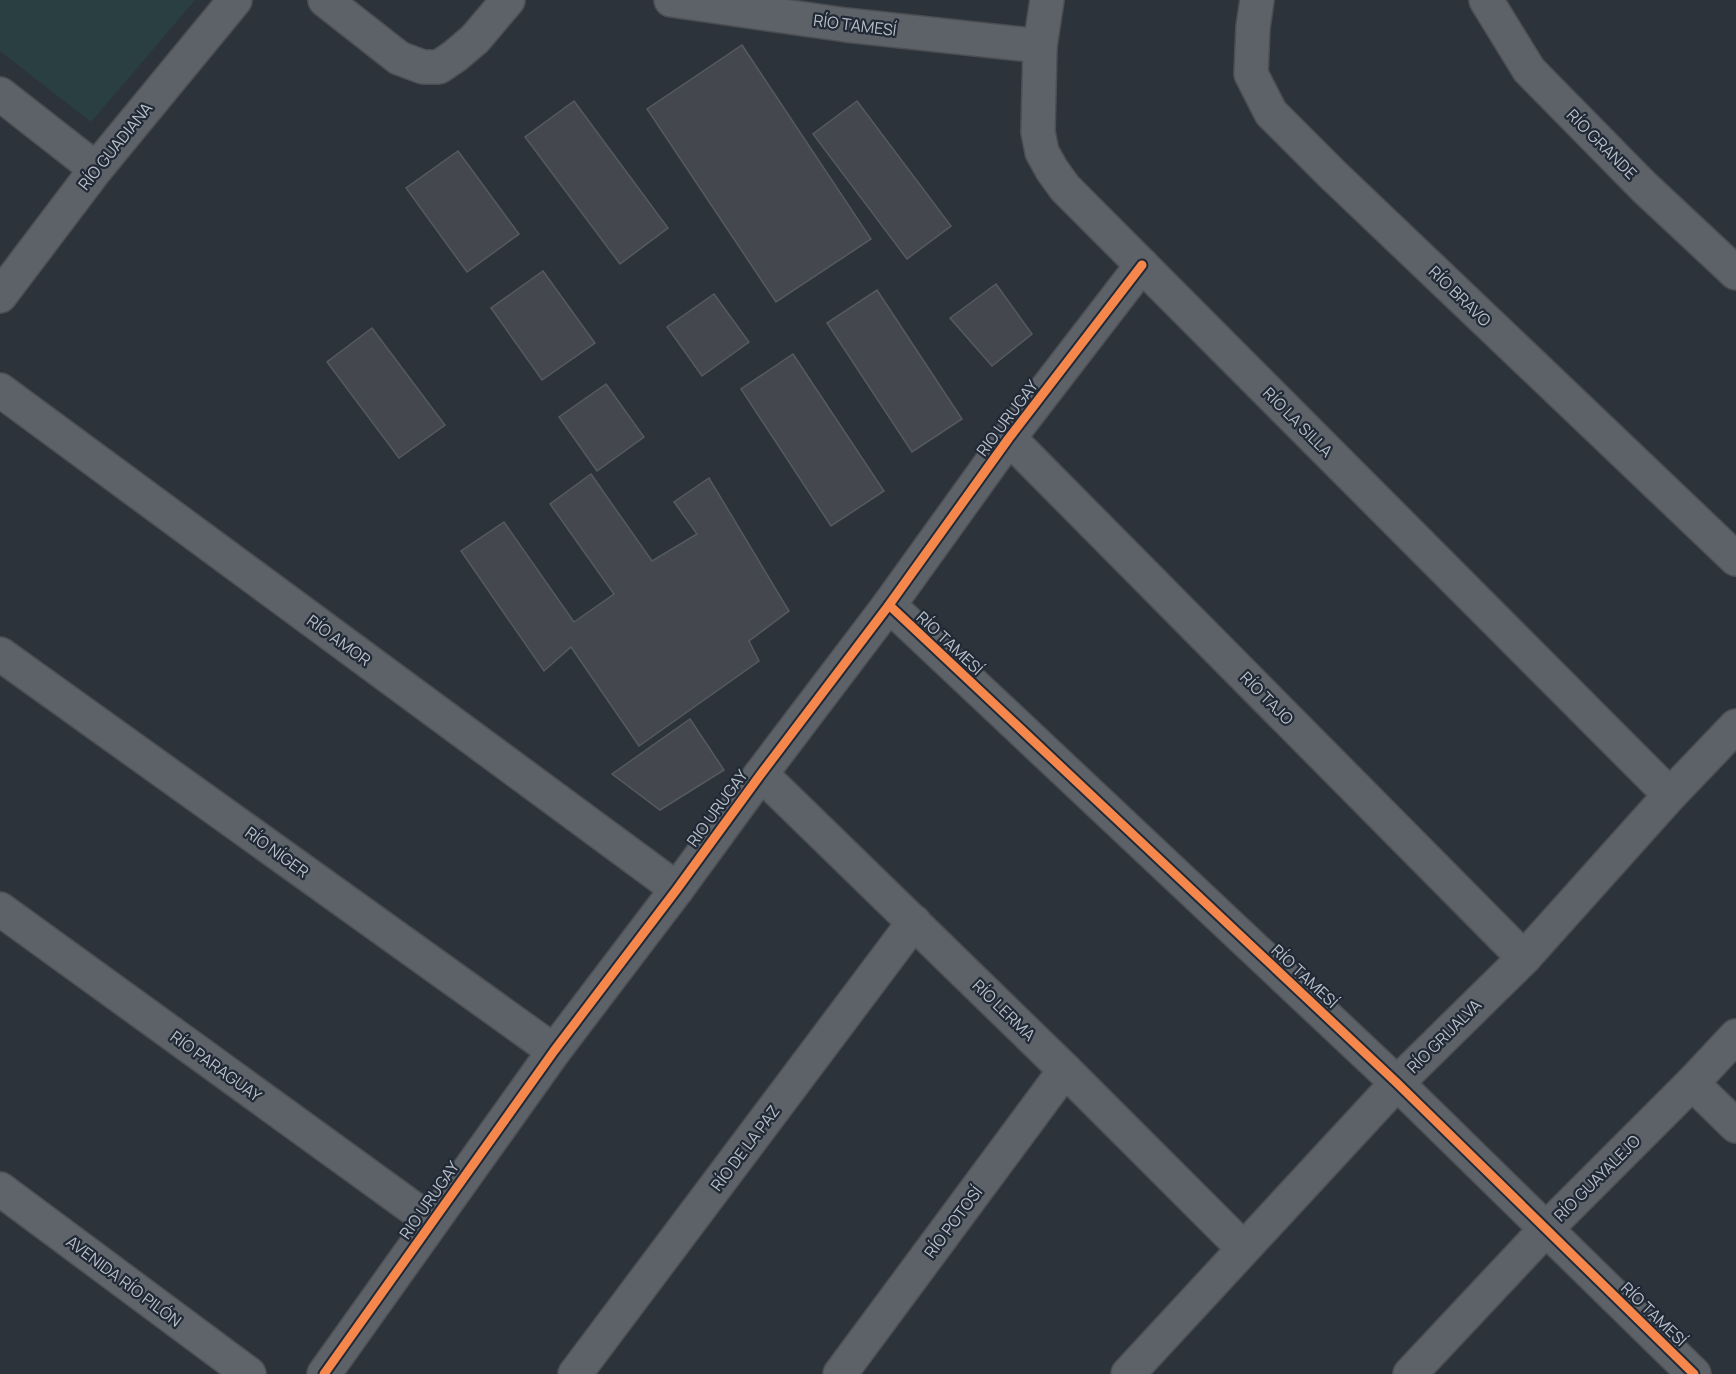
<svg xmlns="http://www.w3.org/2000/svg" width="1736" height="1374" viewBox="0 0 1736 1374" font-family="Manrope,sans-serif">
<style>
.green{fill:#2a3f41}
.building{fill:#44484e;stroke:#555a61;stroke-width:1.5}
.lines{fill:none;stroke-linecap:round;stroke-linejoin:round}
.minor-casing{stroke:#4b4f54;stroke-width:36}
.major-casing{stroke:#4b5057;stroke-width:36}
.minor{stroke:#5d6268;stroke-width:33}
.major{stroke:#5f646a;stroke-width:33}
.cycleway-casing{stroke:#202935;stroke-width:13}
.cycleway{stroke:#f5874c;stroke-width:9}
.labels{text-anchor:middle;stroke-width:4.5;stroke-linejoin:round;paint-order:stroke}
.street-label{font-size:16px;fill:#b8c0ca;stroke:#202935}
</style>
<rect width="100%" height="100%" fill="#2d333a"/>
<!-- green -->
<path class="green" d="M 0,0 L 195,0 L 91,122 L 0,51 Z"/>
<!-- building -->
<g class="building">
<path d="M 742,45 L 871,239 L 776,302 L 647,109 Z"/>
<path d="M 574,101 L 668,228 L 620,264 L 525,137 Z"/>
<path d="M 857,101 L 951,226 L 907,259 L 813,134 Z"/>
<path d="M 458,151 L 519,234 L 467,272 L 406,188 Z"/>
<path d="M 543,271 L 595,343 L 542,380 L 491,308 Z"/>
<path d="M 996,284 L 1032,334 L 992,366 L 950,318 Z"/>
<path d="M 877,290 L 962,419 L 912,452 L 827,323 Z"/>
<path d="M 714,294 L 749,342 L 702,376 L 667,327 Z"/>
<path d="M 372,328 L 445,425 L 399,458 L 327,362 Z"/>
<path d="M 793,354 L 884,491 L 831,526 L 741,389 Z"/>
<path d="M 606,384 L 644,437 L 597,471 L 559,417 Z"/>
<path d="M 591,474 L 652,561 L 697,534 L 674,502 L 709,478 L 789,611 L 749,641 L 759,661 L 639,746 L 571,647 L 544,671 L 461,551 L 504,522 L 574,622 L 614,594 L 550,504 Z"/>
<path d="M 690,719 L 724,770 L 660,810 L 612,774 Z"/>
</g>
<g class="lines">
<defs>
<g id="minor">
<path d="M 325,0 L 399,58 L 423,67 L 439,67 L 455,56 L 475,39 L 508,0"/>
<path d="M 671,0 L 846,25 L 1040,46"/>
<path d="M 1047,0 L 1040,46 L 1038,132 L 1042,152 L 1052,170 L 1065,188 L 1670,795"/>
<path d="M 1257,0 L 1253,27 L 1251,74 L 1271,113 L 1331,173 L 1736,559"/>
<path d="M 1486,0 L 1529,70 L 1644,187 L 1736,273"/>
<path d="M 0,94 L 96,169"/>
<path d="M 0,296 L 96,169 L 235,0"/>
<path d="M 0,390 L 677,889"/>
<path d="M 1009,438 L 1524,958"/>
<path d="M 889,605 L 1397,1083 L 1694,1374"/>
<path d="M 0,654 L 554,1051"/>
<path d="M 761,774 L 1065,1070 L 1243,1248"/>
<path d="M 0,909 L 432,1222"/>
<path d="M 1692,1083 L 1736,1126"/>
<path d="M 324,1374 L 554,1051 L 677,889 L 761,774 L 889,605 L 1009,438 L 1142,265"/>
<path d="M 575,1374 L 914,922"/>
<path d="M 840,1374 L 1065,1070"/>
<path d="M 1128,1374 L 1397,1083 L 1524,958 L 1670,795 L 1736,726"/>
<path d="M 1410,1374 L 1546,1229 L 1692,1083 L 1736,1036"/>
</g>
<path id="major" d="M 0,1189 L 249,1374"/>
</defs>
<!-- minor casing -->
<use href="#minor" class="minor-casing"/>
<!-- major casing -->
<use href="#major" class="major-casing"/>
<!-- minor -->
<use href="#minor" class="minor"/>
<!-- major -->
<use href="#major" class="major"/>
<defs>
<g id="cycleway">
<path d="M 889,605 L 1397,1083 L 1694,1374"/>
<path d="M 324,1374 L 554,1051 L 677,889 L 761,774 L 889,605 L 1009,438 L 1142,265"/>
</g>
</defs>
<!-- cycleway casing -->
<use href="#cycleway" class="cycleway-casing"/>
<!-- cycleway -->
<use href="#cycleway" class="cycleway"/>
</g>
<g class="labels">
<!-- street labels -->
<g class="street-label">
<text transform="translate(855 25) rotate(7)" y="6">RÍO TAMESÍ</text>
<text transform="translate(1602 144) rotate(45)" y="6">RÍO GRANDE</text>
<text transform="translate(115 146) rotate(-51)" y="6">RÍO GUADIANA</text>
<text transform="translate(1460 296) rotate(44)" y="6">RÍO BRAVO</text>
<text transform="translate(1007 418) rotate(-53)" y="6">RIO URUGAY</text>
<text transform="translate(1298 422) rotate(45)" y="6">RÍO LA SILLA</text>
<text transform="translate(339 640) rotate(36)" y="6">RÍO AMOR</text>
<text transform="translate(950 643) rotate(43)" y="6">RÍO TAMESÍ</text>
<text transform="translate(1267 698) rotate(45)" y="6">RÍO TAJO</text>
<text transform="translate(717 808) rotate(-54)" y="6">RIO URUGAY</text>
<text transform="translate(277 852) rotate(36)" y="6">RÍO NÍGER</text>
<text transform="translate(1305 976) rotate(43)" y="6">RÍO TAMESÍ</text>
<text transform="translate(1004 1010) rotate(44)" y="6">RÍO LERMA</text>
<text transform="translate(1444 1036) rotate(-45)" y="6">RÍO GRIJALVA</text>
<text transform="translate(216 1066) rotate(36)" y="6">RÍO PARAGUAY</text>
<text transform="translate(745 1148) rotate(-53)" y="6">RÍO DE LA PAZ</text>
<text transform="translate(1597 1178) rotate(-45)" y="6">RÍO GUAYALEJO</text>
<text transform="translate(429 1200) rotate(-55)" y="6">RIO URUGAY</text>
<text transform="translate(953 1222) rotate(-53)" y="6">RÍO POTOSÍ</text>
<text transform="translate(124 1281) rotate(37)" y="6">AVENIDA RÍO PILÓN</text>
<text transform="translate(1654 1314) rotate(44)" y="6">RÍO TAMESÍ</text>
</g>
</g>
</svg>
